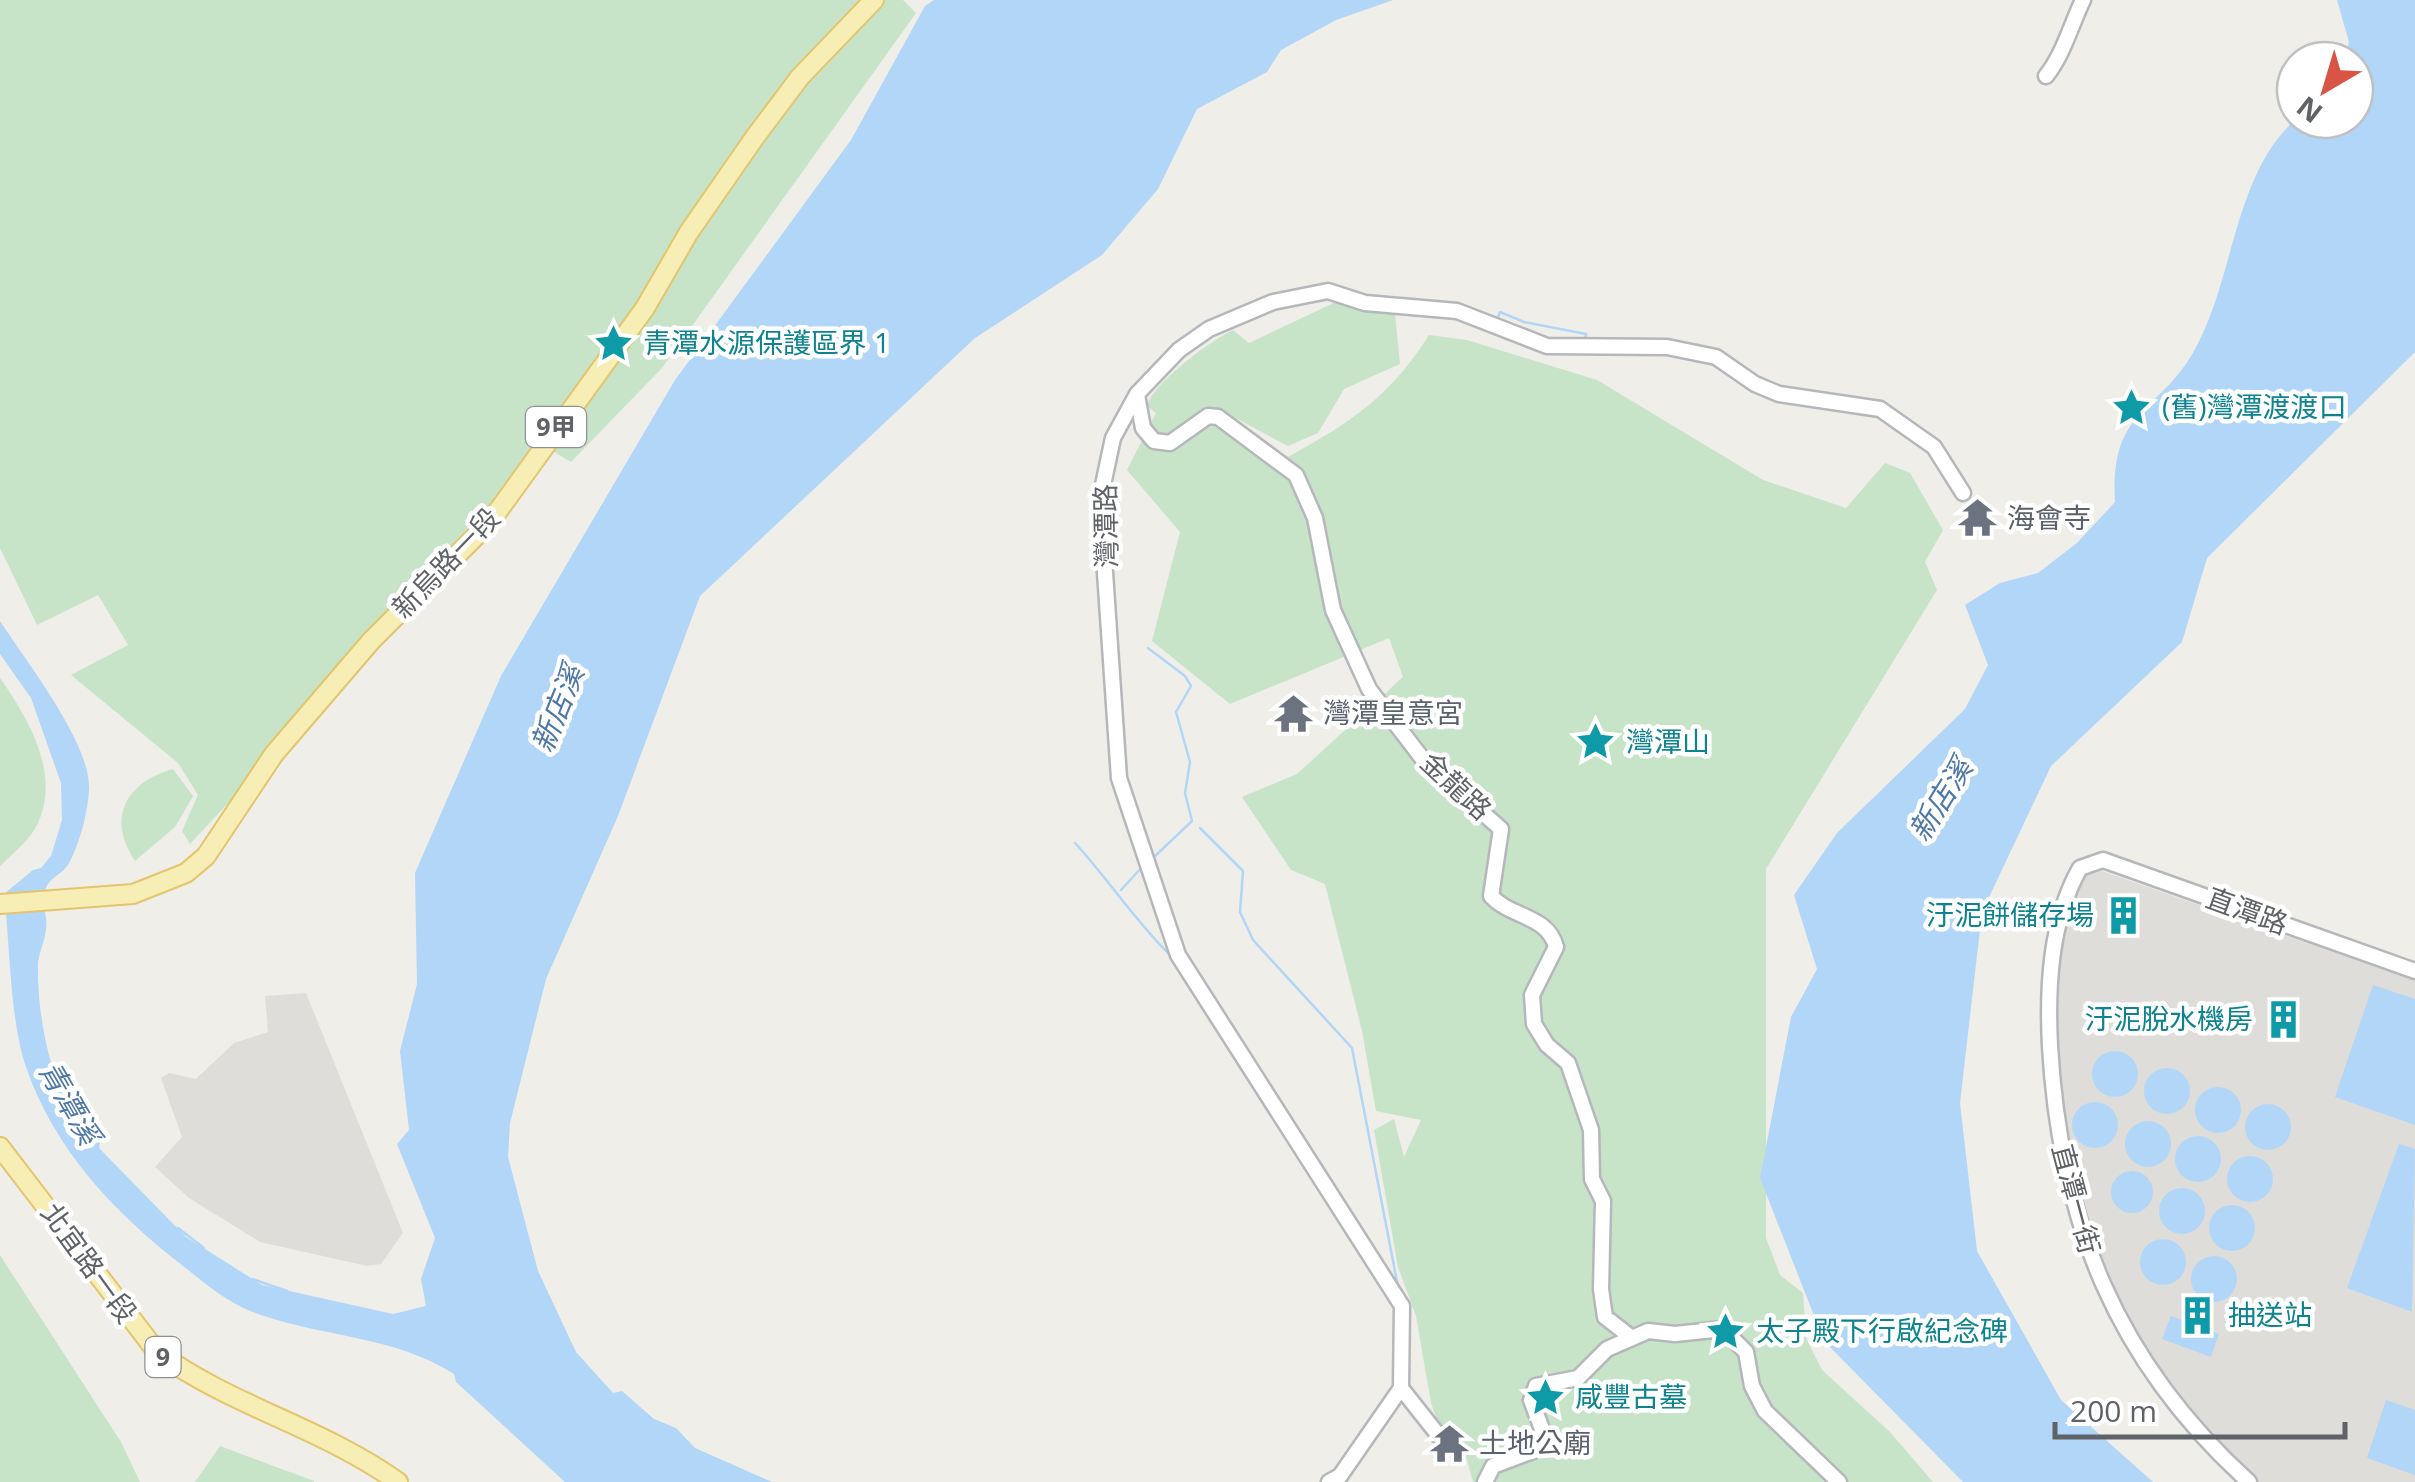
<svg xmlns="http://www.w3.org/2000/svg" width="2415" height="1482" viewBox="0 0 2415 1482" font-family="'Open Sans','Noto Sans TC',sans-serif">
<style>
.industrial{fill:#dfddda}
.green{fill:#c7e4c8}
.water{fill:#b1d6f7}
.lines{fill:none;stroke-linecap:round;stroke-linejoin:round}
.stream{stroke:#b1d6f7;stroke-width:2.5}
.minor-casing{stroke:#b5b7bb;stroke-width:19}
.major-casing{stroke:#e3c56d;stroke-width:22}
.minor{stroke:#fff;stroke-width:14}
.major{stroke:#f7eeb5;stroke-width:18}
.labels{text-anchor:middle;stroke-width:9;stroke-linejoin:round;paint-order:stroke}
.shield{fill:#fff;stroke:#8f9194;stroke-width:2.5}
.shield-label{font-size:25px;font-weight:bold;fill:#5f6266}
.culture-label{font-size:28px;fill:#0d838f;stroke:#fff;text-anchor:start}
.worship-label{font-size:28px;fill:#5b616d;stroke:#fff;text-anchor:start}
.street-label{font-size:28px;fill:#5f6266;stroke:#fff}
.water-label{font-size:30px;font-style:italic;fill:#4e78a7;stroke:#fff}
</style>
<rect width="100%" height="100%" fill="#efeee8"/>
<!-- industrial -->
<g class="industrial">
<path d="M 2102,871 L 2415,981 L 2415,1482 L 2257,1482 L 2193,1420 L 2123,1317 L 2099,1264 L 2067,1158 L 2056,1057 L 2060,952 L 2075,888 L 2084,876 Z"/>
<path d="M 306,993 L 403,1233 L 381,1264 L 367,1266 L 260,1242 L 189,1198 L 155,1167 L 182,1137 L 161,1078 L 169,1073 L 196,1079 L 234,1043 L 268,1032 L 265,996 Z"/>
</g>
<!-- green -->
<g class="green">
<path d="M 0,0 L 903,0 L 916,13 L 662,368 L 571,462 L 539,443 L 483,530 L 190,844 L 182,831 L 198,795 L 178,763 L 71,675 L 128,645 L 98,595 L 37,625 L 0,548 Z"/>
<path d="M 1340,300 L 1395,314 L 1400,364 L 1344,389 L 1318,433 L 1288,446 L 1215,407 L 1198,415 L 1230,419 L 1288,457 C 1351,422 1390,397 1429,335 L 1467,340 L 1597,380 L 1763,480 L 1846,508 L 1885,463 L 1910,473 L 1943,530 L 1925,562 L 1937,590 L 1766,869 L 1766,1238 L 1780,1275 L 1803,1293 L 1806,1338 L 1822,1370 L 1890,1432 L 1933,1482 L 1473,1482 L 1463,1446 L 1448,1452 L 1431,1403 L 1416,1316 L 1398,1267 L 1374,1130 L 1394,1119 L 1404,1157 L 1421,1120 L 1376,1111 L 1362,1031 L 1325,884 L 1291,870 L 1242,797 L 1297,774 L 1403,677 L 1389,638 L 1230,704 L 1152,641 L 1180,532 L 1127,470 L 1156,413 L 1147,406 C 1154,382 1210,341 1233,330 L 1249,343 Z"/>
<path d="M 0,678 C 28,718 62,775 37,825 C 30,840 12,854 0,866 Z"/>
<path d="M 173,769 L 193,796 L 175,827 L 135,861 C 106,818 126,782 173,769 Z"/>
<path d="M 0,1255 L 121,1442 L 140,1482 L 0,1482 Z"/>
<path d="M 220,1446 L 314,1481 L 314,1482 L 195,1482 Z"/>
</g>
<!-- water -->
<g class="water">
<path d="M 934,0 L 1393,0 L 1336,20 L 1281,50 L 1267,72 L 1197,109 L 1158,189 L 1102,255 L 975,338 L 700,596 L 618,816 L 546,979 L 510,1123 L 508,1157 L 538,1271 L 576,1352 L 613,1393 L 622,1391 L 654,1419 L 676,1428 L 695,1448 L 772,1482 L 565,1482 L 456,1382 L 454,1374 C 394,1335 319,1337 253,1312 C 226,1302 205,1283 183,1266 C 115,1213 55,1151 26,1067 C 10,1021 10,944 4,894 L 33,870 L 41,868 L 51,856 L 62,820 L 61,783 L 31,698 L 0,654 L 0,621 C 25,660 91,743 89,789 C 88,812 80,843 69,863 C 63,875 48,877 45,891 C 41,903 48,917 46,929 C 45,942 38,953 38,966 C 37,1018 53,1112 100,1142 L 99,1148 L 186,1237 L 262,1285 L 393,1314 L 426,1306 L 421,1279 L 435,1238 L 397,1144 L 409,1130 L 400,1051 L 417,984 L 415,873 L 501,676 L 675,380 L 851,140 L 925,6 Z"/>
<path d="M 2337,0 L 2415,0 L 2415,352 L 2207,558 L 2182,642 L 2051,766 L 1982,912 L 1960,1103 L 1977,1251 L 2061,1400 L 2153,1482 L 1963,1482 L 1824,1341 L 1760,1178 L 1791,1017 L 1817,969 L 1794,895 L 1837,833 L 1965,709 L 1988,665 L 1965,605 L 2000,583 L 2038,573 L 2077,543 L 2115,502 C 2110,407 2158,415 2194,351 C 2235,278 2233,176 2295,120 L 2355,120 L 2355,60 L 2344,60 L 2349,42 Z"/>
<path d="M 2373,985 L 2415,999 L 2415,1125 L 2335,1097 Z"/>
<circle cx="2115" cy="1074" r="23"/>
<circle cx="2167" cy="1091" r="23"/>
<circle cx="2218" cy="1110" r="23"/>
<circle cx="2095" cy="1125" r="23"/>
<circle cx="2268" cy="1127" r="23"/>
<circle cx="2148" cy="1144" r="23"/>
<circle cx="2198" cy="1159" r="23"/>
<path d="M 2399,1144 L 2415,1149 L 2412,1312 L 2347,1288 Z"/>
<circle cx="2250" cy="1179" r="23"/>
<circle cx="2132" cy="1192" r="21"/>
<circle cx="2182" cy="1211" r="23"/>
<circle cx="2232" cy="1228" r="23"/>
<circle cx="2163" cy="1262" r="23"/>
<circle cx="2214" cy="1279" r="23"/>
<path d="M 2171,1316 L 2219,1334 L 2211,1357 L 2162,1339 Z"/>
<path d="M 2386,1400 L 2415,1410 L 2415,1475 L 2367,1458 Z"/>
</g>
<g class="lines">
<!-- stream -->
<g class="stream">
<path d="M 1496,322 L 1500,312 L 1524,322 L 1586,334 L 1585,341"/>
<path d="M 1148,648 L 1185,676 L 1191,686 L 1176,712 L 1190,762 L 1185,793 L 1192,821 L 1153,858"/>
<path d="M 1200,828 L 1243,871 L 1240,912 L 1253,940 L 1352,1048 L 1398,1287"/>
<path d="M 1075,843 C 1109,880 1135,921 1171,956"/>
<path d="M 1121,890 L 1143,866"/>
<path d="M 1304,1164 L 1391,1303"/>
<path d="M 178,1228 L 204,1248"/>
<path d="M 252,1279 L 287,1291"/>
<path d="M 1366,1449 L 1396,1407"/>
</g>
<defs>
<g id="minor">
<path d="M 2046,76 C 2063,55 2071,25 2083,0"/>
<path d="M 1137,395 L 1143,428 L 1154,441 L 1170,443 L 1208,416 L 1218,417 L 1296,475 L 1315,518 L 1333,610 L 1369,689 L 1425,762 L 1501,829 L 1491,896 C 1511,918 1548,915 1556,947 L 1532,995 L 1534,1024 L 1547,1045 L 1568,1063 L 1591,1130 L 1592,1179 L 1603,1201 L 1601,1289 L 1605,1317 L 1632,1338"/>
<path d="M 1401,1388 L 1439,1436 L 1454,1436"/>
<path d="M 1329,1482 L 1340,1476 L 1401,1388 L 1402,1306 L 1178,955 L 1119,778 L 1100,499 L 1113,438 L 1137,394 L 1179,350 L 1209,329 L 1273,302 L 1328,291 L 1365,303 L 1457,311 L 1547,346 L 1667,347 L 1716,357 L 1755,384 L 1779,394 L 1880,409 L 1934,447 L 1963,493"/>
<path d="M 1485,1482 L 1493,1466 L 1533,1451 L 1545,1437 L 1531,1400 L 1536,1386 L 1578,1378 L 1607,1349 L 1648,1331 L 1675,1334 L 1723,1329 L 1746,1352 L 1752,1386 L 1765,1411 L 1839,1482"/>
<path d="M 2249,1482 C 2117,1363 2060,1222 2050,1046 C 2047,987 2050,921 2080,868 L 2103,860 L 2415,971"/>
</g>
<g id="major">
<path d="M 0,904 L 133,894 L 186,873 L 206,856 L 274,754 L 371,641 L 490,522 L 645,308 L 689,232 L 755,137 L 800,77 L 874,0"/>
<path d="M 0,1147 L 157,1352 C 231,1406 323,1428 398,1482"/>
</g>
</defs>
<!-- minor casing -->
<use href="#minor" class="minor-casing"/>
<!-- major casing -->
<use href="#major" class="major-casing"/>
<!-- minor -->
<use href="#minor" class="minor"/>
<!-- major -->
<use href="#major" class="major"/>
</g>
<!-- icons -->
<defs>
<symbol id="sight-bare" viewBox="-9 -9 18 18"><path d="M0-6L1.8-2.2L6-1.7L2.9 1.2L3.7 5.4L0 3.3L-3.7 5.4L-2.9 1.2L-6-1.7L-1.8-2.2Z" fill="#0f9aa8" stroke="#fff" stroke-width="2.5" paint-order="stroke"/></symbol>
<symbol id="temple-bare" viewBox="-9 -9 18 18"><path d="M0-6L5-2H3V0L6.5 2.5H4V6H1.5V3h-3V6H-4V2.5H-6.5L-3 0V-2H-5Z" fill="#6b7280" stroke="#fff" stroke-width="2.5" paint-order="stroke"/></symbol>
<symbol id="building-bare" viewBox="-9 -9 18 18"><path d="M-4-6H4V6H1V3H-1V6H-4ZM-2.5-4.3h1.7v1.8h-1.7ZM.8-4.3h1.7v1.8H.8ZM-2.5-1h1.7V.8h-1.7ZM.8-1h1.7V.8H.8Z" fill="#0f9aa8" stroke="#fff" stroke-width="2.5" paint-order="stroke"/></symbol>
</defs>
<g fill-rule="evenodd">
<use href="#sight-bare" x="586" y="316" width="55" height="55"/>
<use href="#sight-bare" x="2104" y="380" width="55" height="55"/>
<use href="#temple-bare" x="1950" y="490" width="55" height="55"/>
<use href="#temple-bare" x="1266" y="686" width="55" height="55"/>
<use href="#sight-bare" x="1568" y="714" width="55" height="55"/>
<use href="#building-bare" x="2096" y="888" width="55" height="55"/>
<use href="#building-bare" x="2256" y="992" width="55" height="55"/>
<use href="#building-bare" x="2170" y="1288" width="55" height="55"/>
<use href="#sight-bare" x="1698" y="1304" width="55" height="55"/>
<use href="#sight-bare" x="1518" y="1370" width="55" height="55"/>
<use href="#temple-bare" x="1422" y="1416" width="55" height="55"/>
</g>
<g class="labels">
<!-- shield labels -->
<g class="shield">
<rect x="526" y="407" width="60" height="40" rx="8"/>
<rect x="145.5" y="1337" width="35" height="40" rx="8"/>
</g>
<g class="shield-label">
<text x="556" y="436">9甲</text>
<text x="163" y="1366">9</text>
</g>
<!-- culture labels -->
<g class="culture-label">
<text x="643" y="353">青潭水源保護區界 1</text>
<text x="2162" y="417">(舊)灣潭渡渡口</text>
<text x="1626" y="752">灣潭山</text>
<text x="2094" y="925" text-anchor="end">汙泥餅儲存場</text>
<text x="2253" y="1029" text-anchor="end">汙泥脫水機房</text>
<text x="2228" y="1325">抽送站</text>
<text x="1756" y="1341">太子殿下行啟紀念碑</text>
<text x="1575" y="1407">咸豐古墓</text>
</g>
<!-- worship labels -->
<g class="worship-label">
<text x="2007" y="528">海會寺</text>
<text x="1323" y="723">灣潭皇意宮</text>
<text x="1479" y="1453">土地公廟</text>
</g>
<!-- street labels -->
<g class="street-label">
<text transform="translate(1106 526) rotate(-91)" y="10">灣潭路</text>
<text transform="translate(446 563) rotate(-46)" y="10">新烏路一段</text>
<text transform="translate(1456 786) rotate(43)" y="10">金龍路</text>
<text transform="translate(2247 911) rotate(20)" y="10">直潭路</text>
<text transform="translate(2076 1199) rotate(75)" y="10">直潭一街</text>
<text transform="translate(89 1263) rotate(54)" y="10">北宜路一段</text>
</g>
<!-- water labels -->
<g class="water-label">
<text transform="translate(558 709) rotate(-68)" y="10">新店溪</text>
<text transform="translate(1941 800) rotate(-58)" y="10">新店溪</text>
<text transform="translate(69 1103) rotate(60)" y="10">青潭溪</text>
</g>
</g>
<!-- north arrow -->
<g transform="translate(2325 90) rotate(218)"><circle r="48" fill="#ffffff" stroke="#bfc0c2" stroke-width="2.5"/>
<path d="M0-8L18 38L0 25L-18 38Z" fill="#d85545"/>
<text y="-15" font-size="28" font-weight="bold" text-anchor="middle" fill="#5f6266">N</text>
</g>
<!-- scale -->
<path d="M2055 1422v15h290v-15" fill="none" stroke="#5f6266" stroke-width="5"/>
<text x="2070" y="1422" font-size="30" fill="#5f6266" stroke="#ffffff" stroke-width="8" paint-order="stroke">200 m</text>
</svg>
